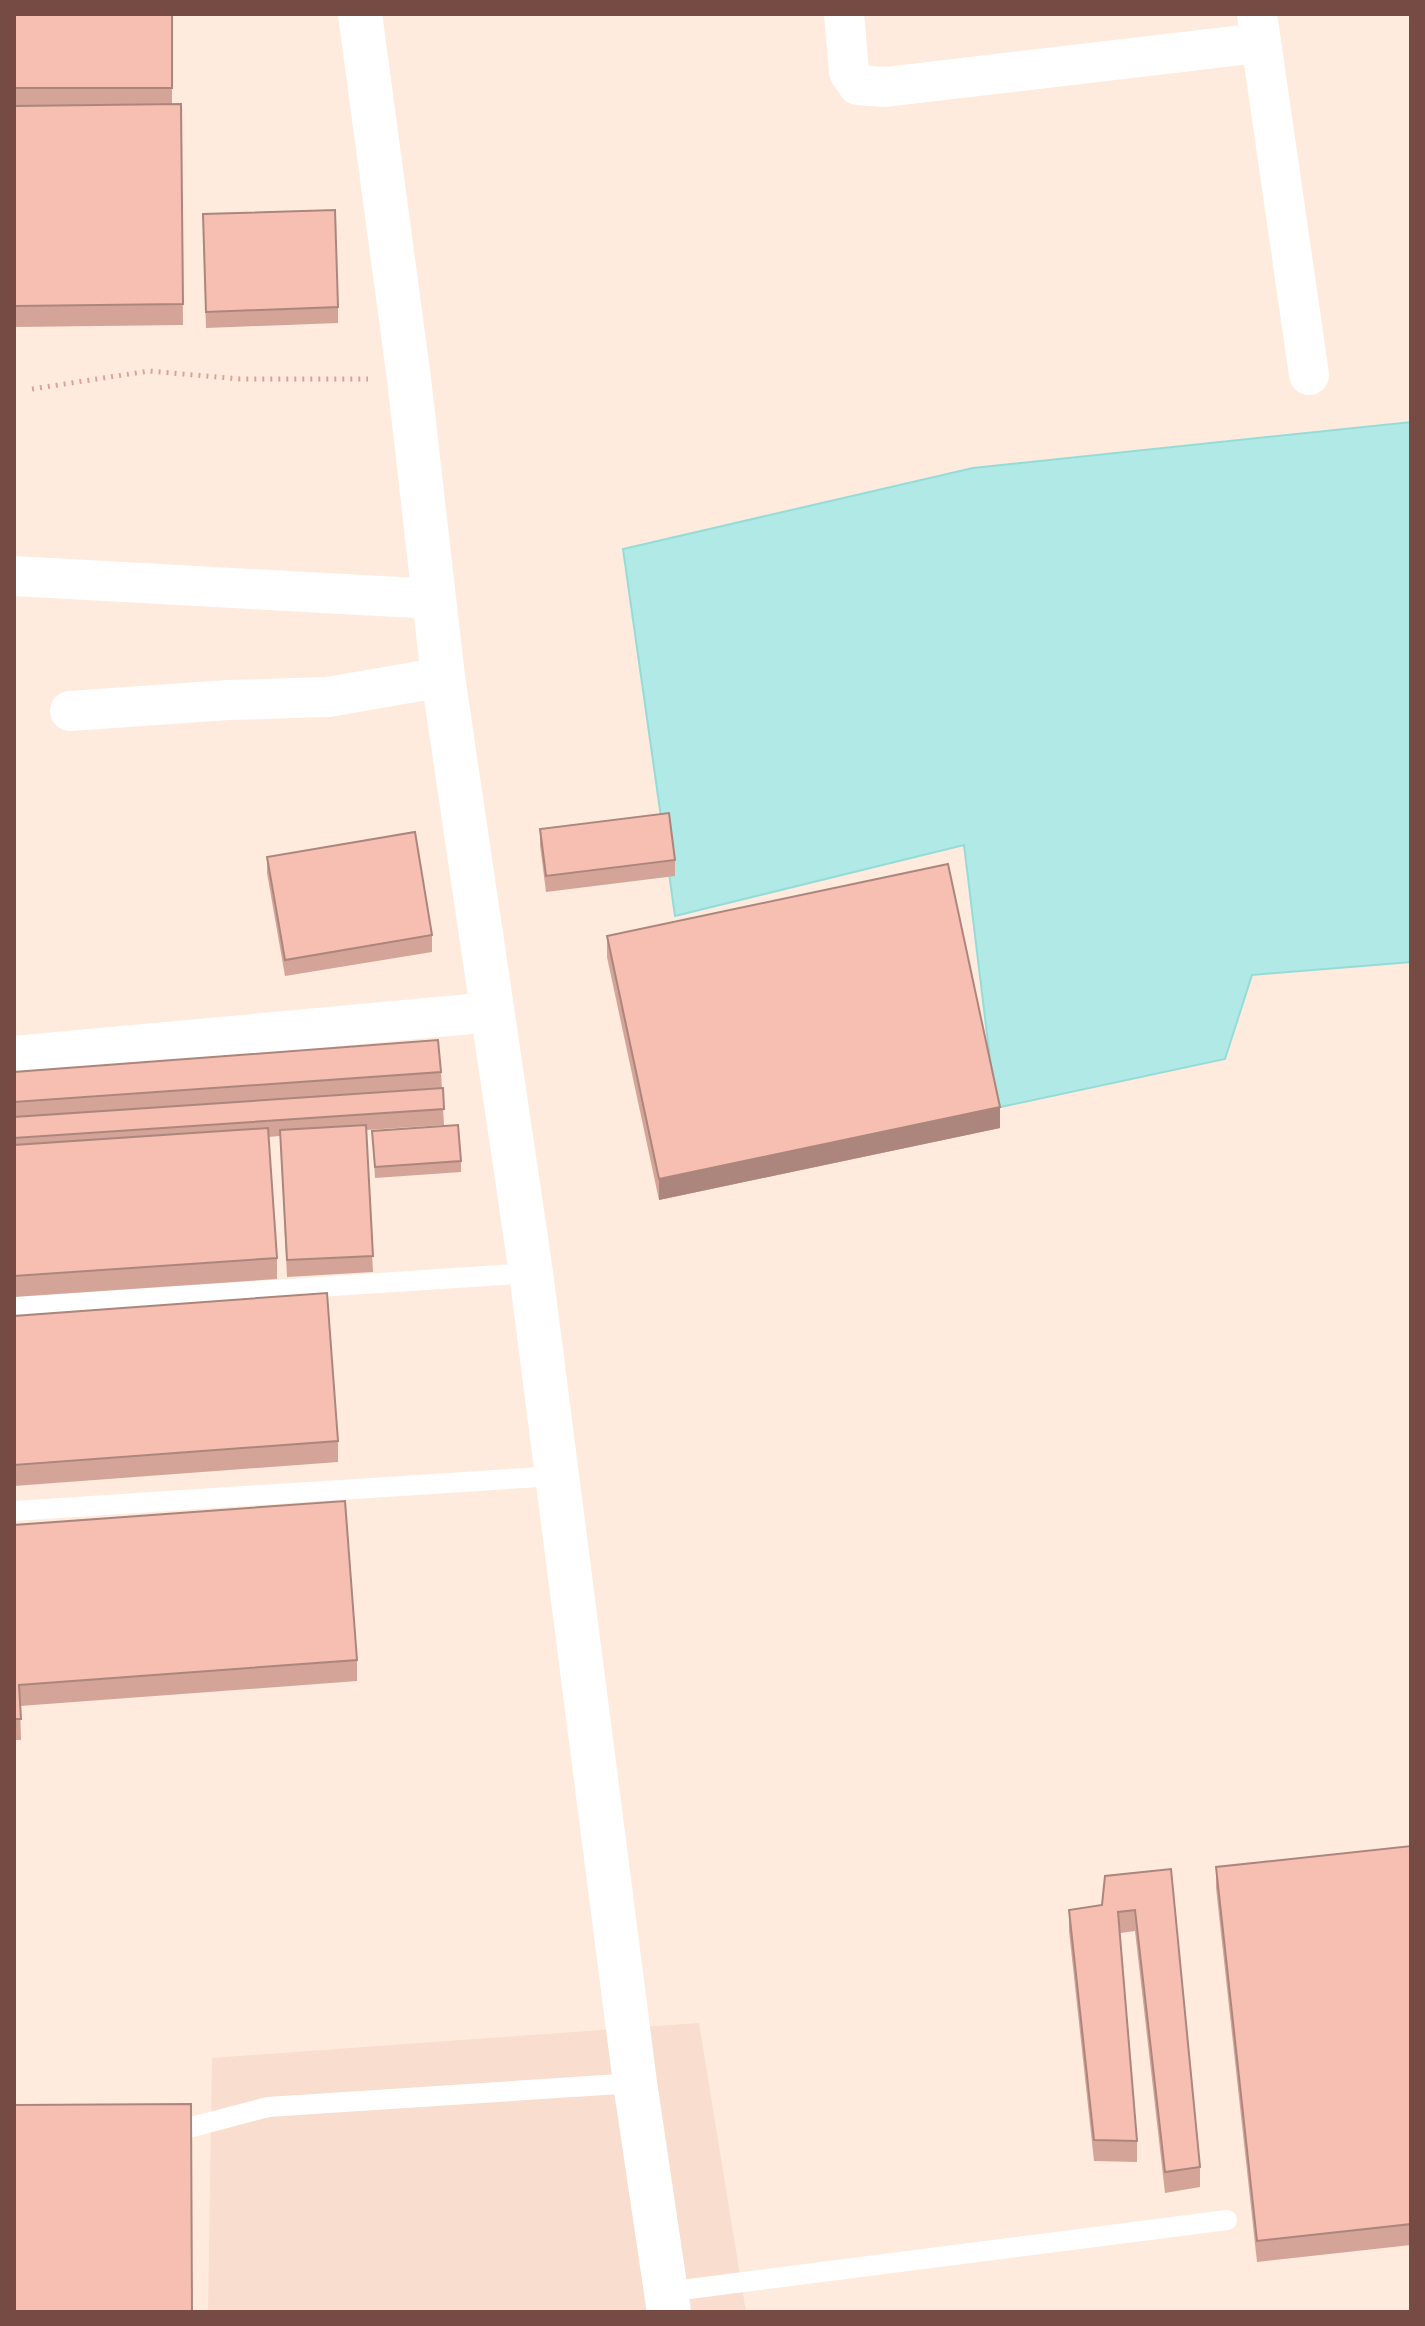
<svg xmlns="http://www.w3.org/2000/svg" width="1425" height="2326" viewBox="0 0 1425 2326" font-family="'Asap Condensed',sans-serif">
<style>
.residential{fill:#f9ddce}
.water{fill:#b0e9e6;stroke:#95dcd9;stroke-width:2}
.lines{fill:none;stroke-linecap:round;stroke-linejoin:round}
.path{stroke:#dba396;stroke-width:5;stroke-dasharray:2 6;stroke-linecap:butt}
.service{stroke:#fff;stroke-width:20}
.minor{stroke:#fff;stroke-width:40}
.tertiary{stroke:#fff;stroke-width:44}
.wall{fill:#d4a499}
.shaded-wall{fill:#ac867d}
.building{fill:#f6bfb2;stroke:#ac867d;stroke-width:2}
</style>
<rect width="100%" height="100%" fill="#feebdd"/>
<!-- residential -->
<path class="residential" d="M 699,2023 L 746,2312 L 208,2312 L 212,2058 Z"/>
<!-- water -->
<path class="water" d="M 1411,422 L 1411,962 L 1252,975 L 1225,1059 L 996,1108 L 964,845 L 675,916 L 623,549 L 973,468 Z"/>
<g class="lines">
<!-- path -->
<path class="path" d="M 32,389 L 149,371 L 240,379 L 368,379"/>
<!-- service -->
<g class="service">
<path d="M 14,1307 L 531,1273"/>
<path d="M 14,1511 L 555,1476"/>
<path d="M 192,2127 L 268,2107 L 635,2083"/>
<path d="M 666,2292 L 1227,2220"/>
</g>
<!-- minor -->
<g class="minor">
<path d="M 844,14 L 849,72 L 858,85 L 885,87 L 1259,43"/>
<path d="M 1257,14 L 1309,375"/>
<path d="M 14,576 L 435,599"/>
<path d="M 70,711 L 228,700 L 328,697 L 443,677"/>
<path d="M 14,1056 L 492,1012"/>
</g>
<!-- tertiary -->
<path class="tertiary" d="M 360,14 L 409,379 L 443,677 L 531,1273 L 635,2083 L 669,2312"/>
</g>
<!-- wall -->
<g class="wall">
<path d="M 14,14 L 172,14 L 172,104 L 181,104 L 183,325 L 14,327 Z"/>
<path d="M 203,230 L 338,307 L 338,323 L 206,328 Z"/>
<path d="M 540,829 L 675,860 L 675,876 L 546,892 L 540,845 Z"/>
<path d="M 267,857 L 432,935 L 432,952 L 285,976 L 267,873 Z"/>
<path d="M 607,936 L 1000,1128 L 659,1200 L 607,957 Z"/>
<path d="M 14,1072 L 441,1072 L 444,1125 L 366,1130 L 373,1272 L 287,1277 L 280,1136 L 268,1137 L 277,1258 L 277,1279 L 14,1297 Z"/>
<path d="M 372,1131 L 461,1161 L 461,1172 L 375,1178 Z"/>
<path d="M 14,1316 L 338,1441 L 338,1462 L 14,1486 Z"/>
<path d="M 14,1525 L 357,1660 L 357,1681 L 20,1706 L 21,1740 L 14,1740 Z"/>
<path d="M 1411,1846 L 1411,2245 L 1257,2262 L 1216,1888 L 1216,1867 Z"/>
<path d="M 1171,1869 L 1200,2167 L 1200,2187 L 1165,2193 L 1135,1931 L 1120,1933 L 1137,2141 L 1137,2162 L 1094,2161 L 1069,1931 L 1069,1910 L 1102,1905 Z"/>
</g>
<!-- shaded-wall -->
<path class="shaded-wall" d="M 1000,1107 L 1000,1128 L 659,1200 L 659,1179 Z"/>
<!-- building -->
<g class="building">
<rect x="14" y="14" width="158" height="74"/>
<path d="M 181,104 L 183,304 L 14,306 L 14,106 Z"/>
<path d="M 335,210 L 338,307 L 206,312 L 203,214 Z"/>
<path d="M 669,813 L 675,860 L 546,876 L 540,829 Z"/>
<path d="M 415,832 L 432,935 L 285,960 L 267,857 Z"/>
<path d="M 948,864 L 1000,1107 L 659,1179 L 607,936 Z"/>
<path d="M 438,1040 L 441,1072 L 14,1102 L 14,1072 Z"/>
<path d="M 443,1088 L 444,1109 L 14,1138 L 14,1117 Z"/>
<path d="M 366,1125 L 373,1256 L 287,1260 L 280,1130 Z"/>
<path d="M 458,1125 L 461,1161 L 375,1167 L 372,1131 Z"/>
<path d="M 268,1128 L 277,1258 L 14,1276 L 14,1145 Z"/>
<path d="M 327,1293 L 338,1441 L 14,1465 L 14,1316 Z"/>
<path d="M 345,1501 L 357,1660 L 19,1685 L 21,1719 L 14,1719 L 14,1525 Z"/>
<path d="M 1411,1846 L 1411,2224 L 1257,2241 L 1216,1867 Z"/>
<path d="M 1171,1869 L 1200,2167 L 1165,2172 L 1135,1910 L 1118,1912 L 1137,2141 L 1094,2140 L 1069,1910 L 1102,1905 L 1105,1876 Z"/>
<path d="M 191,2104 L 192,2312 L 14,2312 L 14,2105 Z"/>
</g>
<!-- border -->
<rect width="1425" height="2326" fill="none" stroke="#764b44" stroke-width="32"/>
</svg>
